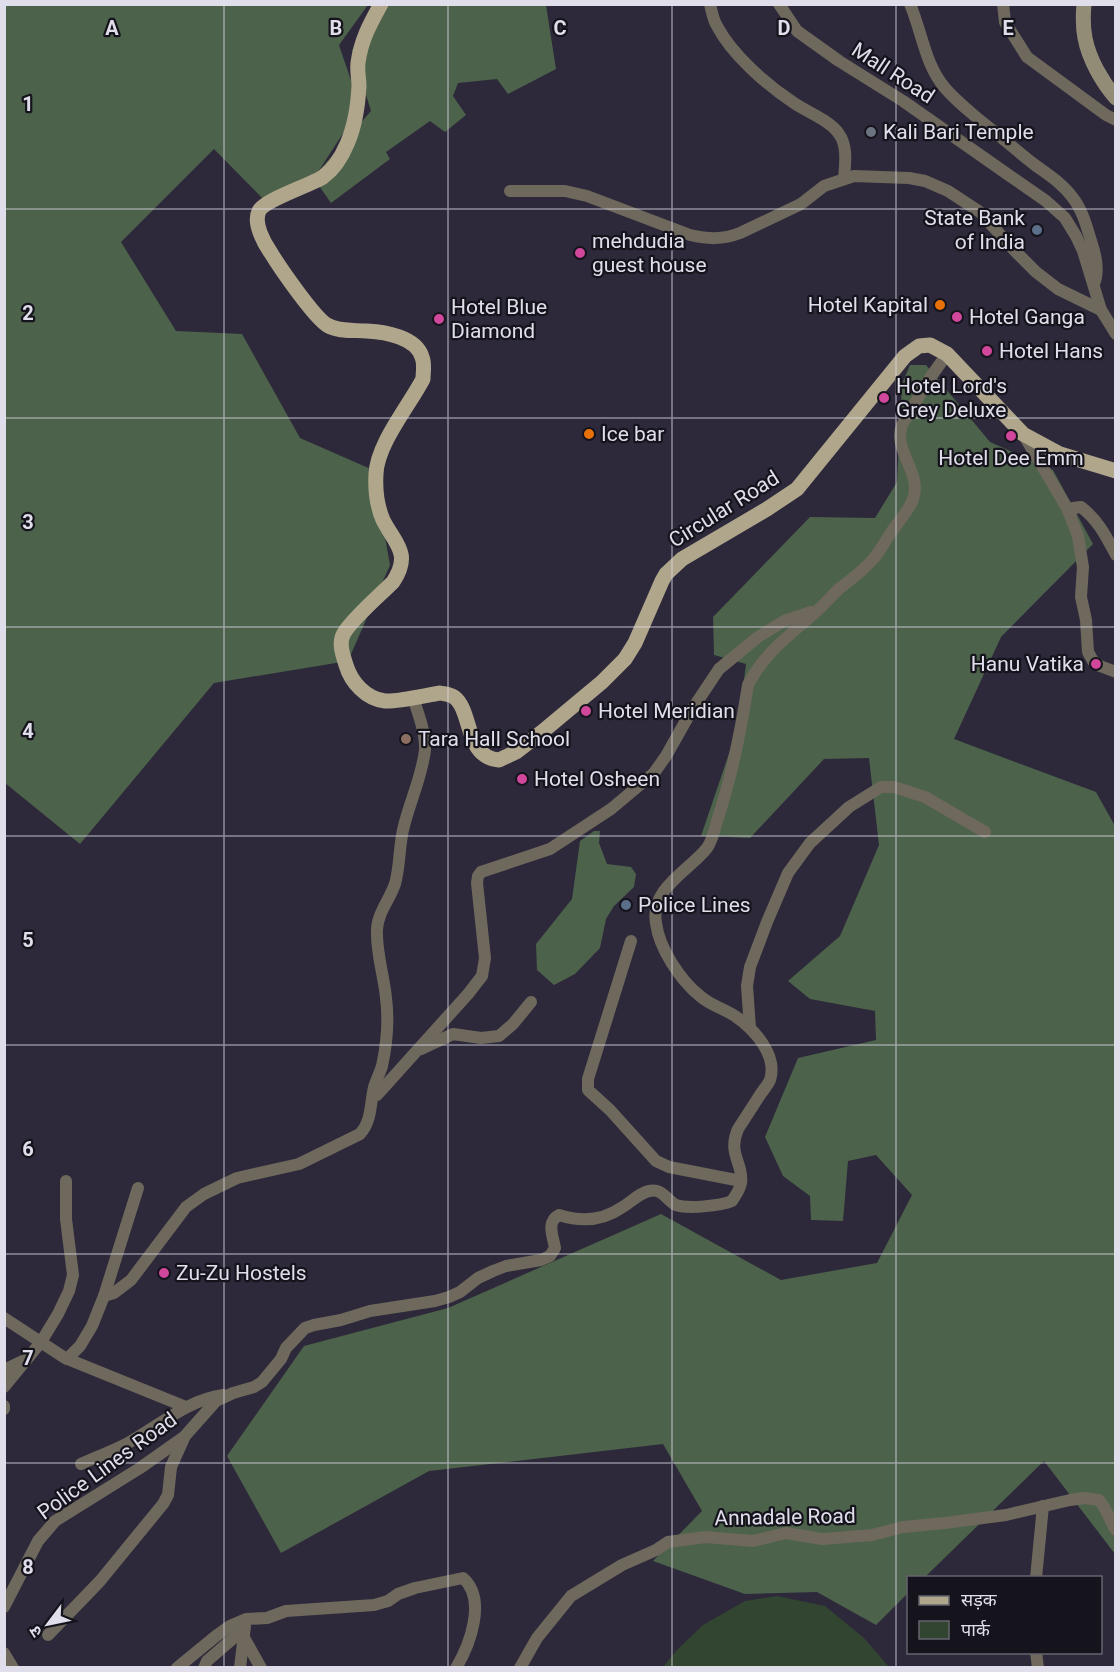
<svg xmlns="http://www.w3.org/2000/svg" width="1120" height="1672" viewBox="0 0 1120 1672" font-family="Roboto,'Noto Sans Devanagari',sans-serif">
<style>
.green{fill:#324530}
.forest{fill:#4c624a}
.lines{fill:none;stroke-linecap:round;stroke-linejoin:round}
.street{stroke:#6e695c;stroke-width:12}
.secondary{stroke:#928c77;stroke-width:15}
.primary{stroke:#afa68b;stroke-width:15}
.grid{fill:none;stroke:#e0deea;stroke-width:1.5;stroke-opacity:0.55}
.worship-dot{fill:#6b7280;stroke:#15131b;stroke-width:2}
.service-dot{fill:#5c6f8a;stroke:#15131b;stroke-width:2}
.hotel-dot{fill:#d1479c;stroke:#15131b;stroke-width:2}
.food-dot{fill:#e8710a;stroke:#15131b;stroke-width:2}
.education-dot{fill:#8d6e63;stroke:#15131b;stroke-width:2}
.labels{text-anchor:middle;stroke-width:4.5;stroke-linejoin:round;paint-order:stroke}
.street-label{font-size:21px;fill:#e0deea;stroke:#15131b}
.poi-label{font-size:21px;fill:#e0deea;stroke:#15131b;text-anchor:start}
.grid-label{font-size:20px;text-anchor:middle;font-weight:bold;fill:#e0deea;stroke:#15131b;stroke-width:4.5;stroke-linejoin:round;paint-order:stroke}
</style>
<rect width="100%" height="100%" fill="#2d293b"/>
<!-- green -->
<path class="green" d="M 777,1596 L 825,1606 L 864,1638 L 889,1667 L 663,1667 L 676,1651 L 703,1625 L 745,1601 Z"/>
<!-- forest -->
<g class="forest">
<path d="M 4,5 L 368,5 L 339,45 L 360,107 L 318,172 L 371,111 L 352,50 L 383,5 L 546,5 L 556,69 L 508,94 L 497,79 L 458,83 L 453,96 L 466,115 L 445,132 L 430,121 L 386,152 L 390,159 L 331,203 L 313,177 L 264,200 L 214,149 L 121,242 L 176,331 L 242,334 L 300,438 L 373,470 L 390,565 L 348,661 L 214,683 L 80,844 L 5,783 Z"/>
<path d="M 910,365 L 926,365 L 990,442 L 1053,470 L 1093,544 L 1001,637 L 954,739 L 1096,792 L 1115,826 L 1115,1554 L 1044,1461 L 925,1577 L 908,1578 L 908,1593 L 876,1625 L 817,1592 L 745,1594 L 653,1561 L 702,1511 L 663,1444 L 429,1471 L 281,1553 L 227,1456 L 304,1346 L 448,1308 L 661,1214 L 781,1280 L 877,1263 L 912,1195 L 876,1155 L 848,1161 L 843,1221 L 811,1220 L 810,1196 L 783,1176 L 765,1137 L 798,1058 L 876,1040 L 875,1011 L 810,999 L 788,981 L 840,936 L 879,845 L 869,758 L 824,759 L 750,838 L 701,836 L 738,727 L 746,664 L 714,655 L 713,617 L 810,517 L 875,518 L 897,482 L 902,384 Z"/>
<path d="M 594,831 L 600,831 L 599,843 L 607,864 L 631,867 L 636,874 L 634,887 L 614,906 L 606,919 L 600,948 L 575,974 L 554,985 L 537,970 L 536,944 L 572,899 L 580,841 Z"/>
</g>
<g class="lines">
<!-- street -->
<g class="street">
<path d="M 710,4 C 712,12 713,20 717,26 C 732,55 767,85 794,103 C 807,112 831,121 839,134 C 848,146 845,165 844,179"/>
<path d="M 779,4 L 797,31 L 839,61 L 903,101 L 1010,176 L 1046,201 L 1065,218 L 1076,236 L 1083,251 L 1101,310 L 1116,334"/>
<path d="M 910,4 C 922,32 925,65 945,88 C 956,101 969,111 982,122 C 1000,136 1017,151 1035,165 C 1049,175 1063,184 1073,198 C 1083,211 1087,228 1092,244 C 1096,256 1099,272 1094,284"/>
<path d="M 1003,4 L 1005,22 L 1027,57 L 1106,115 L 1116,120"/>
<path d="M 510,191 L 565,191 L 587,196 L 690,235 C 708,239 722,240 740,233 L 801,204 L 824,186 L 854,176 L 909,178 L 925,181 L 948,191 L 980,212 L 1014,250 L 1036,272 L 1058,289 L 1101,310"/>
<path d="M 1023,434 L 1067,508 L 1078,536 L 1083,567 L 1081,597 L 1086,620 L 1088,652 L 1093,661 L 1100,666 L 1116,672"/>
<path d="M 1070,514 L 1073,508 L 1081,507 C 1098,520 1106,536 1116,555"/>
<path d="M 631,941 L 588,1079 L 588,1090 L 610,1110 L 656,1161 L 669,1167 L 741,1181"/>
<path d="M 750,1028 L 747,986 L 750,967 L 767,922 L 788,873 L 810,843 L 849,807 L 881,787 L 894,787 L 925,797 L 985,832"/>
<path d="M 421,1049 L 453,1034 L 481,1038 L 499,1036 L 513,1024 L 531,1002"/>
<path d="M 373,1096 L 377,1095 L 468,994 L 482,976 L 485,958 L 477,883 L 478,876 L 481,872 L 550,849 L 611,809 L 654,773 L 666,756 L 693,708 L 719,669 L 758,637 L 784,621 L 811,612"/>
<path d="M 104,1296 L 114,1293 L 131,1280 L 186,1207 L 204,1194 L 237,1178 L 299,1164 L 360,1134 C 372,1121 370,1104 374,1087 C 376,1080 380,1073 382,1066 C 387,1043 389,1021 386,998 C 384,976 376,953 377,930 C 377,914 390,899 395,884 C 400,866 399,848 403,830 C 409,803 422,777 425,750 C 426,733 418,714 413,697"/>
<path d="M 4,1318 L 65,1358 L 186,1407"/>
<path d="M 67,1359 L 80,1346 L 92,1326 L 104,1296 L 138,1188"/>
<path d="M 4,1370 L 23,1361"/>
<path d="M 4,1387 L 41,1342 L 58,1314 L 69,1291 L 73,1275 L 66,1219 L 66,1181"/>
<path d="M 4,1406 L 4,1409"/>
<path d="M 81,1464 C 96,1457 113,1451 128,1443 C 159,1426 187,1400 223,1395"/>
<path d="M 1036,1578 L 1043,1506"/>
<path d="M 4,1607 L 38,1541 L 55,1521 L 140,1468 L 184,1437 L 216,1401 L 233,1393 L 254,1387 L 262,1382 L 281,1359 L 286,1348 L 305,1328 L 314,1325 L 341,1320 L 370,1311 L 435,1301 L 449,1297 L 460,1292 L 478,1278 L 493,1271 L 506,1266 L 541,1260 L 550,1256 L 555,1248 C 553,1236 546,1222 559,1215 C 581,1222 602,1221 621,1208 C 630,1203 639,1193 649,1191 C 663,1188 666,1200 676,1205 C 688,1209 720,1206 732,1201 C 735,1196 740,1190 741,1183 C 744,1164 727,1154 738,1129 C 745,1118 753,1106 760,1095 C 763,1090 768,1085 770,1080 C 778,1055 754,1029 735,1016 C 724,1009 710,1005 700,996 C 680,980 659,948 656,923 C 650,888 689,871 707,848 C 713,840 715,827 718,818 C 732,775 741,730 748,685 C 764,653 791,634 817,611 C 825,604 832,595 840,588 C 852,579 864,570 874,558 C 881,550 886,540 892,531 C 899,522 905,514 911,504 C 926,474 892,453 902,425 L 930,378 L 947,354"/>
<path d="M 48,1635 L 100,1581 L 163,1504 L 168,1495 L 171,1467 L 184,1438"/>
<path d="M 243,1636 L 261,1668"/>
<path d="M 1036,1652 L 1038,1668"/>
<path d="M 4,1653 L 13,1668"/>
<path d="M 177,1668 L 216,1636 L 230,1626 L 246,1619 L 267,1618 L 286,1611 L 374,1605 L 388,1601 L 398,1594 L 415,1588 L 463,1578 C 487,1599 470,1645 456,1668"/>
<path d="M 204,1668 L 207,1661 L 244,1629"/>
<path d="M 240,1668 L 245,1626"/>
<path d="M 520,1668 L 537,1638 L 571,1596 L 622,1565 L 656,1550 L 668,1542 L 706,1537 L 753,1541 L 786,1533 L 822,1539 L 872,1535 L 903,1527 L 945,1523 L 1006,1515 L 1070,1500 L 1085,1498 L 1099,1500 C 1107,1509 1109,1520 1116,1530"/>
</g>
<!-- secondary -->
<path class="secondary" d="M 1084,4 C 1083,15 1083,28 1085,38 C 1089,59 1102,82 1116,98"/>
<!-- primary -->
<path class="primary" d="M 381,4 C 370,24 361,40 358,63 C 357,71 359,79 359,86 C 358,105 355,126 347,144 C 342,156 334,169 323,177 C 311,185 264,200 259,211 C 253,223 264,243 271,253 C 280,268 314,317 327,325 C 338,332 354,330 367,331 C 385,332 416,337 422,357 C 425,364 423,372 423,379 C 409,406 377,444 376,474 C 375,490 377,506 383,520 C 395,544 412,553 393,582 C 379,596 353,618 344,633 C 338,643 343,655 346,665 C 351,682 366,699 385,701 C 397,702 427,695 440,693 C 445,694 450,694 454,697 C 473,711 464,757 499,760 L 516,752 L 542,732 L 602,682 L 625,659 L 635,643 L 662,581 L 666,574 L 682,559 L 767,509 L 797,489 L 905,356 L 919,346 L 930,345 L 947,354 L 1023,434 L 1060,454 L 1116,471"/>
</g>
<!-- grid -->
<path class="grid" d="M 224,4 L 224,1668M 448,4 L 448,1668M 672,4 L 672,1668M 896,4 L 896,1668M 4,209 L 1116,209M 4,418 L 1116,418M 4,627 L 1116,627M 4,836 L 1116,836M 4,1045 L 1116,1045M 4,1254 L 1116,1254M 4,1463 L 1116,1463"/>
<!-- markers -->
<circle class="worship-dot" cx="871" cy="132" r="6"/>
<g class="service-dot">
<circle cx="1037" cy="230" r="6"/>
<circle cx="626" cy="905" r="6"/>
</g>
<g class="hotel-dot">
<circle cx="580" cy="253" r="6"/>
<circle cx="957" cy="317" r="6"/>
<circle cx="439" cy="319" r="6"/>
<circle cx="987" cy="351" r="6"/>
<circle cx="884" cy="398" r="6"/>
<circle cx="1011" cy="436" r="6"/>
<circle cx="1096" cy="664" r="6"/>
<circle cx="586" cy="711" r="6"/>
<circle cx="522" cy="779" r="6"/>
<circle cx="164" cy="1273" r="6"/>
</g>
<g class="food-dot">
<circle cx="940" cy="305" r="6"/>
<circle cx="589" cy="434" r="6"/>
</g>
<circle class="education-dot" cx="406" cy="739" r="6"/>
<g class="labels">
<!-- street labels -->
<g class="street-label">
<text transform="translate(893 73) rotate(33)" y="7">Mall Road</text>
<text transform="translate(724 509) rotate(-32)" y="7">Circular Road</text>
<text transform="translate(107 1466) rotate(-36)" y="7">Police Lines Road</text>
<text transform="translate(785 1517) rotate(-1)" y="7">Annadale Road</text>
</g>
<!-- poi labels -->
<g class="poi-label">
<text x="883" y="139">Kali Bari Temple</text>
<text x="1025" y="225" text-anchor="end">State Bank<tspan x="1025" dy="24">of India</tspan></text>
<text x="592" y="248">mehdudia<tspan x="592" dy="24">guest house</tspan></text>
<text x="928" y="312" text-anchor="end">Hotel Kapital</text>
<text x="451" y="314">Hotel Blue<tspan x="451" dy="24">Diamond</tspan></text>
<text x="969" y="324">Hotel Ganga</text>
<text x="999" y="358">Hotel Hans</text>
<text x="896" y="393">Hotel Lord's<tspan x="896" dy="24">Grey Deluxe</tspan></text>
<text x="601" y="441">Ice bar</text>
<text x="1011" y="465" text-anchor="middle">Hotel Dee Emm</text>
<text x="1084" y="671" text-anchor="end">Hanu Vatika</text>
<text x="598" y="718">Hotel Meridian</text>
<text x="418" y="746">Tara Hall School</text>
<text x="534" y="786">Hotel Osheen</text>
<text x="638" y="912">Police Lines</text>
<text x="176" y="1280">Zu-Zu Hostels</text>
</g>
</g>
<g class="grid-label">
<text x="112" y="35">A</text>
<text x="336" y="35">B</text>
<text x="560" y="35">C</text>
<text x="784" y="35">D</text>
<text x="1008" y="35">E</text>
<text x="28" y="111">1</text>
<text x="28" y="320">2</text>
<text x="28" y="529">3</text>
<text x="28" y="738">4</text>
<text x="28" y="947">5</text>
<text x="28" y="1156">6</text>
<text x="28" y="1365">7</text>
<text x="28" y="1574">8</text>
</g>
<!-- border -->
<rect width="1120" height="1672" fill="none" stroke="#e0deea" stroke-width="12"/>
<!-- legend -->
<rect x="907" y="1576" width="195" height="78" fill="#15131b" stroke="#66646e" stroke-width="1.5"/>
<rect x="919" y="1596" width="30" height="9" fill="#afa68b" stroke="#66646e" stroke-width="1.5"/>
<text x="961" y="1606" font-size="18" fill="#e0deea">सड़क</text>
<rect x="919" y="1621" width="30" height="18" fill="#324530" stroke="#66646e" stroke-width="1.5"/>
<text x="961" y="1636" font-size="18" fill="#e0deea">पार्क</text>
<!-- north arrow -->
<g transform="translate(48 1624) rotate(238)" stroke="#15131b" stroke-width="4.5" paint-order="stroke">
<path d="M0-4.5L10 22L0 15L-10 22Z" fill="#e0deea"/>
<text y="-9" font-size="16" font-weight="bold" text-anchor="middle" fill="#e0deea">उ</text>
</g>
</svg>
